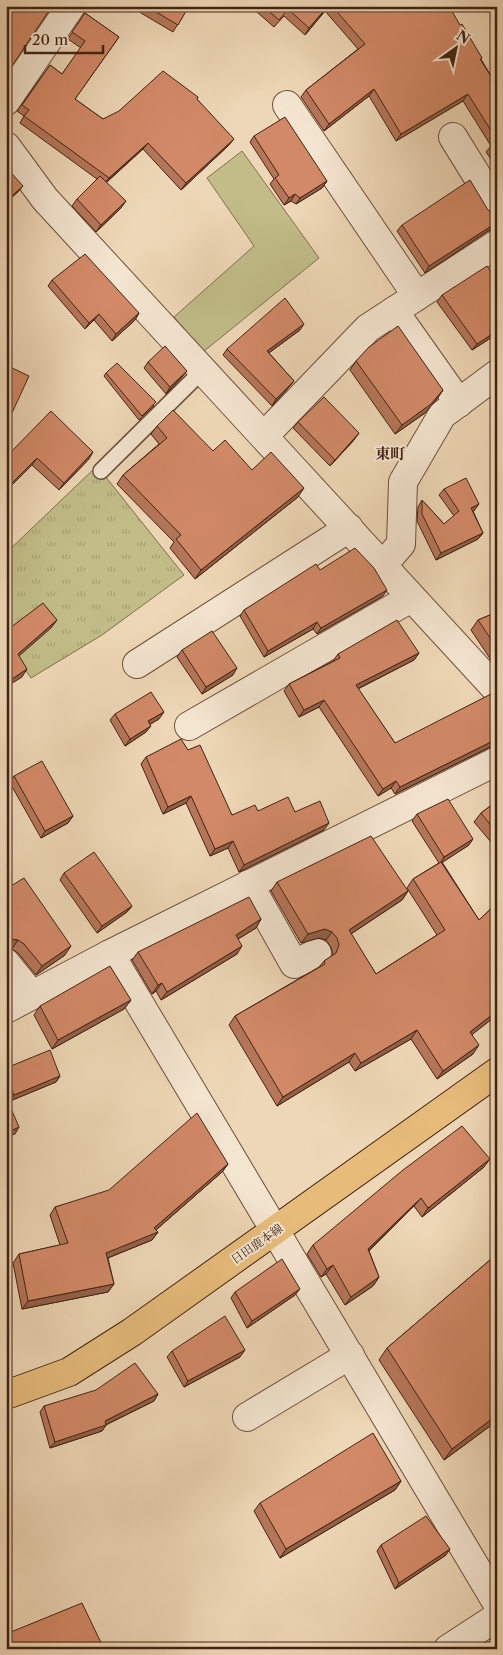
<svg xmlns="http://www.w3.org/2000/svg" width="503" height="1655" viewBox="0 0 503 1655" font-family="'Libre Caslon Text','Noto Serif JP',serif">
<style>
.green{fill:#c1bc88;stroke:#82704e}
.park{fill:url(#park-tufts);stroke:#82704e}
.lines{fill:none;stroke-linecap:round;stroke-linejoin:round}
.lane-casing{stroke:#6d503c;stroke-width:18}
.street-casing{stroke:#6d503c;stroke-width:30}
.primary-casing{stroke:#422314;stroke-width:30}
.lane{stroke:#f4e5d0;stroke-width:15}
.street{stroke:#f4e5d0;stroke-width:28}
.primary{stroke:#e7bc7b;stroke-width:28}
.wall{fill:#b57659;stroke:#422314}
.shaded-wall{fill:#936048;stroke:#422314}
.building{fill:#d28967;stroke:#422314}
.labels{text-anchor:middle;stroke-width:4;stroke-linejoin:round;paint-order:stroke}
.street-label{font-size:12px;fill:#422314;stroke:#f4e5d0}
.quarter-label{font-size:15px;font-weight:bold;fill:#422314;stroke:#f4e5d0}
</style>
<defs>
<pattern id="park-tufts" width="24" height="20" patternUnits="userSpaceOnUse" patternTransform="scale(1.25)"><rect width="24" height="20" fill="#c1bc88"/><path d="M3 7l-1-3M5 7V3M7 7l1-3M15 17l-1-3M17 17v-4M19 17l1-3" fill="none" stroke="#a7a174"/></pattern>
</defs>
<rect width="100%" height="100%" fill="#eed7b6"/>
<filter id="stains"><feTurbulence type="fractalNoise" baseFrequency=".004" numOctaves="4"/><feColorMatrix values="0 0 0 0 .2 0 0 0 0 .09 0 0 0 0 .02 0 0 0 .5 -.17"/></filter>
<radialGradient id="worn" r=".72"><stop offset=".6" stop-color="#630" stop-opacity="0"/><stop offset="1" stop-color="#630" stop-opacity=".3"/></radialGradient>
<!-- green -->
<path class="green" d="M 242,151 L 319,258 L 203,352 L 174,317 L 254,246 L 207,178 Z"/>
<!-- park -->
<path class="park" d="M 97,466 L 184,575 L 102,635 L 31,678 L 6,643 L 6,597 L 12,593 L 6,587 L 6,553 Z"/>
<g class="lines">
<defs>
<path id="lane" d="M 101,471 L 203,370"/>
<g id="street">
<path d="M 6,101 L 71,6"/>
<path d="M 287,105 L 417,296"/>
<path d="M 453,137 L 497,208"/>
<path d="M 6,146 L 45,199 L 497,690"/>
<path d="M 394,311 L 459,403"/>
<path d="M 264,436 L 368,328 L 497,244"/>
<path d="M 383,565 L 401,544 L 403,482 L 442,415 L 497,374"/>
<path d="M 137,664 L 349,528"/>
<path d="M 189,726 L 411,598"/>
<path d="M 249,884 L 294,964 L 317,953"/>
<path d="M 110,954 L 497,1603"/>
<path d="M 6,963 L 32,995"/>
<path d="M 6,1009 L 110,954 L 497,761"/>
<path d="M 247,1417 L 350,1355"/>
<path d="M 448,1649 L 497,1617"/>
</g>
<path id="primary" d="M 6,1395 L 69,1372 L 132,1332 L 497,1072"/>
</defs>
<!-- lane casing -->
<use href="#lane" class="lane-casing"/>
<!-- street casing -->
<use href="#street" class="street-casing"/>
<!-- primary casing -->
<use href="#primary" class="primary-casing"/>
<!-- lane -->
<use href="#lane" class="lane"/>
<!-- street -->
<use href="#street" class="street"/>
<!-- primary -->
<use href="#primary" class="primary"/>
</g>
<!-- wall -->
<g class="wall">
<path d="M 138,6 L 189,6 L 173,32 L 136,10 Z"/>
<path d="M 250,6 L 397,6 L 460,25 L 482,58 L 481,59 L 497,86 L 497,178 L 492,170 L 495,165 L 486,152 L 491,146 L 463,101 L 396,141 L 369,96 L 324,131 L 301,97 L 306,90 L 358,49 L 325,11 L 305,35 L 284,16 L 274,27 Z"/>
<path d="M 85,13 L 119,37 L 75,99 L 103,119 L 198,97 L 197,99 L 229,145 L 181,190 L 143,149 L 106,183 L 121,208 L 96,232 L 72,206 L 77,199 L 97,179 L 20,123 L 24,116 L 17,111 L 50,65 L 62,74 L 81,48 L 68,39 Z"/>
<path d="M 497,18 L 497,26 L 494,22 Z"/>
<path d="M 254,136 L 327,181 L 322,188 L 296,204 L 291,201 L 284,205 L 270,184 L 274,179 L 250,142 Z"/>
<path d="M 497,215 L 497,229 L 488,231 L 425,273 L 397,231 L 402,225 Z"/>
<path d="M 52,280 L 139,313 L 135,320 L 112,341 L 94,320 L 85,329 L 48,286 Z"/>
<path d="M 442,295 L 497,334 L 472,350 L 437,302 Z"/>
<path d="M 300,330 L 269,353 L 294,381 L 289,387 L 272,406 L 223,355 L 227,349 Z"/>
<path d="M 356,361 L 443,390 L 437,399 L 425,413 L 395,434 L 350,370 Z"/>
<path d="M 148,362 L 182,377 L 166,394 L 144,368 Z"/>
<path d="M 106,373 L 154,406 L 139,420 L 104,376 Z"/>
<path d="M 298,422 L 354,440 L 330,466 L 293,428 Z"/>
<path d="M 157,426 L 252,470 L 298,497 L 195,579 L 170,548 L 174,542 L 117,484 L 123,475 L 159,444 L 151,434 Z"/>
<path d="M 6,457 L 89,459 L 59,490 L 32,465 L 6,491 Z"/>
<path d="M 444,489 L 474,511 L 473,511 L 483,533 L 478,539 L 436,560 L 417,521 L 418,507 L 422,500 L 444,524 L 454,516 L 439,495 Z"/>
<path d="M 320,570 L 383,596 L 317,634 L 313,629 L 264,657 L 240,616 L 244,610 Z"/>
<path d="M 497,612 L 497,658 L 491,660 L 471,630 L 478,620 Z"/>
<path d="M 182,650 L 233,675 L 202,694 L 177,657 Z"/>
<path d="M 419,653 L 414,660 L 358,689 L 395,743 L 490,747 L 395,794 L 391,788 L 378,796 L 319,707 L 299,717 L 284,691 L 289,684 L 333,661 L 338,654 Z"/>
<path d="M 115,714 L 159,719 L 150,724 L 146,732 L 125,746 L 110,720 Z"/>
<path d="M 188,750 L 232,815 L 258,811 L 295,812 L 324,830 L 239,872 L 228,848 L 210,856 L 186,803 L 163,814 L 141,764 L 146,757 Z"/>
<path d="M 14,776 L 73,816 L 68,823 L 41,838 L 10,783 Z"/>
<path d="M 497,801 L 497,849 L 474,822 L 481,813 Z"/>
<path d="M 417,814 L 469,845 L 442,862 L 479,920 L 497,903 L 497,1015 L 472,1034 L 473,1054 L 437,1079 L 411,1039 L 355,1071 L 349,1062 L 277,1106 L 229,1025 L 235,1016 L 319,967 L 324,961 L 332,956 L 333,954 L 331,947 L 326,940 L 319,938 L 301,943 L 271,891 L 277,882 L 408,891 L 402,900 L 351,934 L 376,974 L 437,935 L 407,888 L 413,879 L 439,863 L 412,821 Z"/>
<path d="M 64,873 L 132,906 L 127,912 L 97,933 L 60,880 Z"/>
<path d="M 6,889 L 65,955 L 36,975 L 18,953 L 12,949 L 6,948 Z"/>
<path d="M 261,919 L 256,928 L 238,939 L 237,954 L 161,1000 L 156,991 L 152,994 L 132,960 L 138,952 Z"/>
<path d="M 131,1000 L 124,1009 L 52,1049 L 34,1015 L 40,1006 Z"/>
<path d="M 6,1068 L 60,1076 L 56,1082 L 10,1101 L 6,1093 Z"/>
<path d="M 228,1164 L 222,1172 L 156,1230 L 158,1232 L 152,1240 L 108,1258 L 114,1284 L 108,1292 L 22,1309 L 13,1263 L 19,1254 L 60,1245 L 50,1215 L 55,1207 Z"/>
<path d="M 484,1167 L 422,1217 L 414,1206 L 369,1251 L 379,1277 L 373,1286 L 345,1305 L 326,1274 L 321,1277 L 307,1254 L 313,1245 Z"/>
<path d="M 497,1254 L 497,1421 L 444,1460 L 379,1360 L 387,1348 Z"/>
<path d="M 235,1292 L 295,1295 L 247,1328 L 231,1298 Z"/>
<path d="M 172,1351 L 240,1357 L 184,1387 L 167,1357 Z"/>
<path d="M 158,1394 L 154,1401 L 106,1425 L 102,1431 L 50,1448 L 40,1412 L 44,1406 Z"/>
<path d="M 401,1481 L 395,1490 L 280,1558 L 254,1511 L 260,1503 Z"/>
<path d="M 381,1545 L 446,1555 L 395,1589 L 377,1551 Z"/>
<path d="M 6,1634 L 104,1649 L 6,1649 Z"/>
</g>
<!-- shaded-wall -->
<g class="shaded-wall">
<path d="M 329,6 L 325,11 L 305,35 L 309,28 Z"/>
<path d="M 374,89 L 369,96 L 324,131 L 329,124 Z"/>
<path d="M 468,94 L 463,101 L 396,141 L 401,134 Z"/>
<path d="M 234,139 L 229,145 L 181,190 L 186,183 Z"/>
<path d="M 148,143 L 143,149 L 104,184 L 109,178 Z"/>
<path d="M 327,181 L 322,188 L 296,204 L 300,198 Z"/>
<path d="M 23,186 L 18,192 L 6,203 L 6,201 Z"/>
<path d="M 295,194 L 291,201 L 284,205 L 289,198 Z"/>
<path d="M 126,201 L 121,208 L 96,232 L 101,225 Z"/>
<path d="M 497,224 L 497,229 L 488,231 L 425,273 L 429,266 L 493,225 Z"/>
<path d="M 139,313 L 135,320 L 112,341 L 116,334 Z"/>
<path d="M 99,314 L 94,320 L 85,329 L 89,323 Z"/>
<path d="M 304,324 L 300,330 L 263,357 L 267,351 Z"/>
<path d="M 497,331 L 497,334 L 472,350 L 477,344 Z"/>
<path d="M 187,371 L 182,377 L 166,394 L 170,387 Z"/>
<path d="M 294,381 L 289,387 L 272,406 L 276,399 Z"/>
<path d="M 443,390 L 437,399 L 425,413 L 395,434 L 402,425 Z"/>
<path d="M 359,433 L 354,440 L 330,466 L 335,460 Z"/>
<path d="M 93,452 L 89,459 L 59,490 L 64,483 Z"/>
<path d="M 37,458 L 32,465 L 6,491 L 6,489 Z"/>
<path d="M 304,488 L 298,497 L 195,579 L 201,570 Z"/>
<path d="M 479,504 L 474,511 L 466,514 L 471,508 Z"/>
<path d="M 483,533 L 478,539 L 436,560 L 441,553 Z"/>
<path d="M 387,590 L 383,596 L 317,634 L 321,628 Z"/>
<path d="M 57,620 L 51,628 L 12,662 L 18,654 Z"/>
<path d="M 317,622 L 313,629 L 264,657 L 268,651 Z"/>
<path d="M 497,652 L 497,658 L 491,660 Z"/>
<path d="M 419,653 L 414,660 L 351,692 L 356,685 Z"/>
<path d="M 237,668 L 233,675 L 202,694 L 206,687 Z"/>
<path d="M 27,669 L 22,677 L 6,687 L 6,683 Z"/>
<path d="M 324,700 L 319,707 L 299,717 L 304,710 Z"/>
<path d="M 164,712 L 159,719 L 144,728 L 148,721 Z"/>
<path d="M 151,726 L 146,732 L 125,746 L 130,739 Z"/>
<path d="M 497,739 L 497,746 L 490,747 L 395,794 L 400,787 Z"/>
<path d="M 396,781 L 391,788 L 378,796 L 383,789 Z"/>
<path d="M 191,796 L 186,803 L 163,814 L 168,807 Z"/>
<path d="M 73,816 L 68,823 L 41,838 L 45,831 Z"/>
<path d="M 329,823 L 324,830 L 239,872 L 244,865 Z"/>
<path d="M 473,839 L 469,845 L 440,864 L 444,857 Z"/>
<path d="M 233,841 L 228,848 L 210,856 L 215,849 Z"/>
<path d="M 408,891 L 402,900 L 343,939 L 349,930 Z"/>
<path d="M 132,906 L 127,912 L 97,933 L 102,926 Z"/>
<path d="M 261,919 L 256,928 L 230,944 L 236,935 Z"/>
<path d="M 325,929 L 332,932 L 326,940 L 319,938 L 301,943 L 308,934 Z"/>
<path d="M 11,939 L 18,940 L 12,949 L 6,948 L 6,945 Z"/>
<path d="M 71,946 L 65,955 L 36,975 L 42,966 Z"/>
<path d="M 242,946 L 237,954 L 161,1000 L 167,992 Z"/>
<path d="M 162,983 L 156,991 L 152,994 L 158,985 Z"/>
<path d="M 131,1000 L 124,1009 L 52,1049 L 58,1040 Z"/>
<path d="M 497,1011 L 497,1015 L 464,1041 L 470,1032 Z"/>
<path d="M 417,1030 L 411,1039 L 355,1071 L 361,1063 Z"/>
<path d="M 479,1045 L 473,1054 L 437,1079 L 443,1071 Z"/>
<path d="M 355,1053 L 349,1062 L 277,1106 L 283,1097 Z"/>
<path d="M 60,1076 L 56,1082 L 10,1101 L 14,1095 Z"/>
<path d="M 19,1127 L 15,1134 L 6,1137 L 6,1133 Z"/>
<path d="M 490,1159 L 484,1167 L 422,1217 L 428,1208 Z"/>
<path d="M 228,1164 L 222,1172 L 150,1235 L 158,1232 L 152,1240 L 100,1261 L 106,1253 L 154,1228 Z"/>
<path d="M 421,1198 L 414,1206 L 362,1257 L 368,1249 Z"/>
<path d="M 333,1265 L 326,1274 L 321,1277 L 327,1269 Z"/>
<path d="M 379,1277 L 373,1286 L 345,1305 L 351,1297 Z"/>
<path d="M 114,1284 L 108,1292 L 22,1309 L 28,1301 Z"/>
<path d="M 300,1289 L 295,1295 L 247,1328 L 252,1321 Z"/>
<path d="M 245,1350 L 240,1357 L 184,1387 L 188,1381 Z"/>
<path d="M 158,1394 L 154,1401 L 105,1425 L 106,1425 L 102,1431 L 50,1448 L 55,1442 L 105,1421 Z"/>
<path d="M 497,1415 L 497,1421 L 444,1460 L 452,1449 Z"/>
<path d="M 401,1481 L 395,1490 L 280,1558 L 286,1549 Z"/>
<path d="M 450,1549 L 446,1555 L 395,1589 L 399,1583 Z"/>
</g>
<!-- building -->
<g class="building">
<path d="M 6,6 L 52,6 L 6,75 Z"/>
<path d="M 146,6 L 189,6 L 178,25 Z"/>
<path d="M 263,6 L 328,6 L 309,28 L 288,9 L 279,20 Z"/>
<path d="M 332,6 L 397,6 L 397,7 L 399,6 L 449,6 L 460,25 L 462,24 L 482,58 L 480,59 L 497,86 L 497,140 L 468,94 L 401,134 L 374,89 L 329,124 L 306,90 L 365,44 Z"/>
<path d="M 85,13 L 119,37 L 75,99 L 103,119 L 119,111 L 163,71 L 198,97 L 197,99 L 234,139 L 186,183 L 148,143 L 109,178 L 24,116 L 29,110 L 22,105 L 50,65 L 62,74 L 85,41 L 72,32 Z"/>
<path d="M 285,117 L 327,181 L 300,198 L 295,194 L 289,198 L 275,178 L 279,175 L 254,136 Z"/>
<path d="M 497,142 L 497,153 L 491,145 Z"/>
<path d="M 6,167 L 23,186 L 6,201 Z"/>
<path d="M 100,176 L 126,201 L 101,225 L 77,199 Z"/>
<path d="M 470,180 L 488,210 L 497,215 L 497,224 L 493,225 L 429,266 L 402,225 Z"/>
<path d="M 85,254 L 139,313 L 116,334 L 99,314 L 89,323 L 52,280 Z"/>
<path d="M 487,266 L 497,281 L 497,331 L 477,344 L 442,295 Z"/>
<path d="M 285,298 L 304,324 L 267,351 L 294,381 L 276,399 L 227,349 Z"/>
<path d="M 398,326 L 443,390 L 431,404 L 402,425 L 356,361 L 369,347 Z"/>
<path d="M 165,346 L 187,371 L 170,387 L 148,362 Z"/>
<path d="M 117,363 L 156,402 L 142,416 L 106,373 Z"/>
<path d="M 6,365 L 29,376 L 6,426 Z"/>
<path d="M 324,397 L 359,433 L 335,460 L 298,422 Z"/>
<path d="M 173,410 L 213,451 L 225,440 L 252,470 L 271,452 L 304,488 L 201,570 L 176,539 L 181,535 L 123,475 L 167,438 L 157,426 Z"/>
<path d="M 51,411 L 93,452 L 64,483 L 37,458 L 6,489 L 6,457 Z"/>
<path d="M 466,478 L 479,504 L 471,508 L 483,533 L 441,553 L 422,514 L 422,500 L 444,524 L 459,511 L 444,489 Z"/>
<path d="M 355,548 L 374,568 L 387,590 L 321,628 L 317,622 L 268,651 L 244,610 L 316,564 L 320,570 Z"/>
<path d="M 43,603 L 57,620 L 18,654 L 27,669 L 6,683 L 6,631 Z"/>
<path d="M 497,612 L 497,648 L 478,620 Z"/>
<path d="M 397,620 L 419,653 L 356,685 L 395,743 L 491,694 L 497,697 L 497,739 L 400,787 L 396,781 L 383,789 L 324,700 L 304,710 L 289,684 L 340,658 L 338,654 Z"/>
<path d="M 212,631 L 237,668 L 206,687 L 182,650 Z"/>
<path d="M 151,692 L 164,712 L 148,721 L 151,726 L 130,739 L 115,714 Z"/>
<path d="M 181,739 L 188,750 L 200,745 L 232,815 L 255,805 L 258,811 L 288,797 L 295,812 L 320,801 L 329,823 L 244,865 L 233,841 L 215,849 L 191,796 L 168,807 L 146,757 Z"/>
<path d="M 42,761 L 73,816 L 45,831 L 14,776 Z"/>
<path d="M 448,799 L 473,839 L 444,857 L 417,814 Z"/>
<path d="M 497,801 L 497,833 L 481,813 Z"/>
<path d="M 371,836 L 408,891 L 349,930 L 376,974 L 445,930 L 413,879 L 441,862 L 479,920 L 497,903 L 497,1011 L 470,1032 L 479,1045 L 443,1071 L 417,1030 L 361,1063 L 355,1053 L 283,1097 L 235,1016 L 325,964 L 324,961 L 336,953 L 339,945 L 337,938 L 332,932 L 325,929 L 308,934 L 277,882 Z"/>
<path d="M 94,852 L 132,906 L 102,926 L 64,873 Z"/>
<path d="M 24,878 L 71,946 L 42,966 L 24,944 L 18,940 L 11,939 L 6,933 L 6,889 Z"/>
<path d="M 249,897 L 261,919 L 236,935 L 242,946 L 167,992 L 162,983 L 158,985 L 138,952 Z"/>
<path d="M 110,966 L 131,1000 L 58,1040 L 40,1006 Z"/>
<path d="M 50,1050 L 60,1076 L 14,1095 L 6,1076 L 6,1068 Z"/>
<path d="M 6,1097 L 19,1127 L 6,1133 Z"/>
<path d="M 197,1113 L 228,1164 L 154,1228 L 158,1232 L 106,1253 L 114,1284 L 28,1301 L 19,1254 L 68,1243 L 55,1207 L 109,1190 Z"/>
<path d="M 462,1126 L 490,1159 L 428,1208 L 421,1198 L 368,1249 L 379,1277 L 351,1297 L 333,1265 L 327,1269 L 313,1245 L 403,1170 Z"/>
<path d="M 497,1254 L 497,1415 L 452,1449 L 387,1348 Z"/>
<path d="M 282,1259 L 300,1289 L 252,1321 L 235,1292 Z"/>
<path d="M 225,1316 L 245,1350 L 188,1381 L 172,1351 Z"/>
<path d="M 135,1363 L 158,1394 L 105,1421 L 106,1425 L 55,1442 L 44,1406 L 96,1390 Z"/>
<path d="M 373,1433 L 401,1481 L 286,1549 L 260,1503 Z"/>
<path d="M 426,1516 L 450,1549 L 399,1583 L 381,1545 Z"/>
<path d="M 82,1603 L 104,1649 L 11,1649 L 6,1639 L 6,1634 Z"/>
</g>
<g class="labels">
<!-- street labels -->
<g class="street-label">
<text transform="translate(257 1244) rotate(-35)" y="4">日田鹿本線</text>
</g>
<!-- quarter labels -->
<g class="quarter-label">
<text x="390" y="459">東町</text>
</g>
</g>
<!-- margin -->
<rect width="503" height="1655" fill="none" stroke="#eed7b6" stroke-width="25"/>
<rect x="8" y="8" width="488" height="1640" fill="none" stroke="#422314" stroke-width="2.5"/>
<rect x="12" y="12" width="478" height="1630" fill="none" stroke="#422314"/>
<!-- north arrow -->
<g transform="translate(456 48) rotate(33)" stroke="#f4e5d0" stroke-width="4" paint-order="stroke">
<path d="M0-4L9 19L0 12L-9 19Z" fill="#422314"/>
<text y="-8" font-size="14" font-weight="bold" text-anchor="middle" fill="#422314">N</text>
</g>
<!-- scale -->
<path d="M25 45v8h78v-8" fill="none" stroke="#422314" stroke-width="2.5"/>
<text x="32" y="45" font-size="15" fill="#422314" stroke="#f4e5d0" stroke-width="4" paint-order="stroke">20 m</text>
<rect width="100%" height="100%" filter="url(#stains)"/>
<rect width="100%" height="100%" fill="url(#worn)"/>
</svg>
